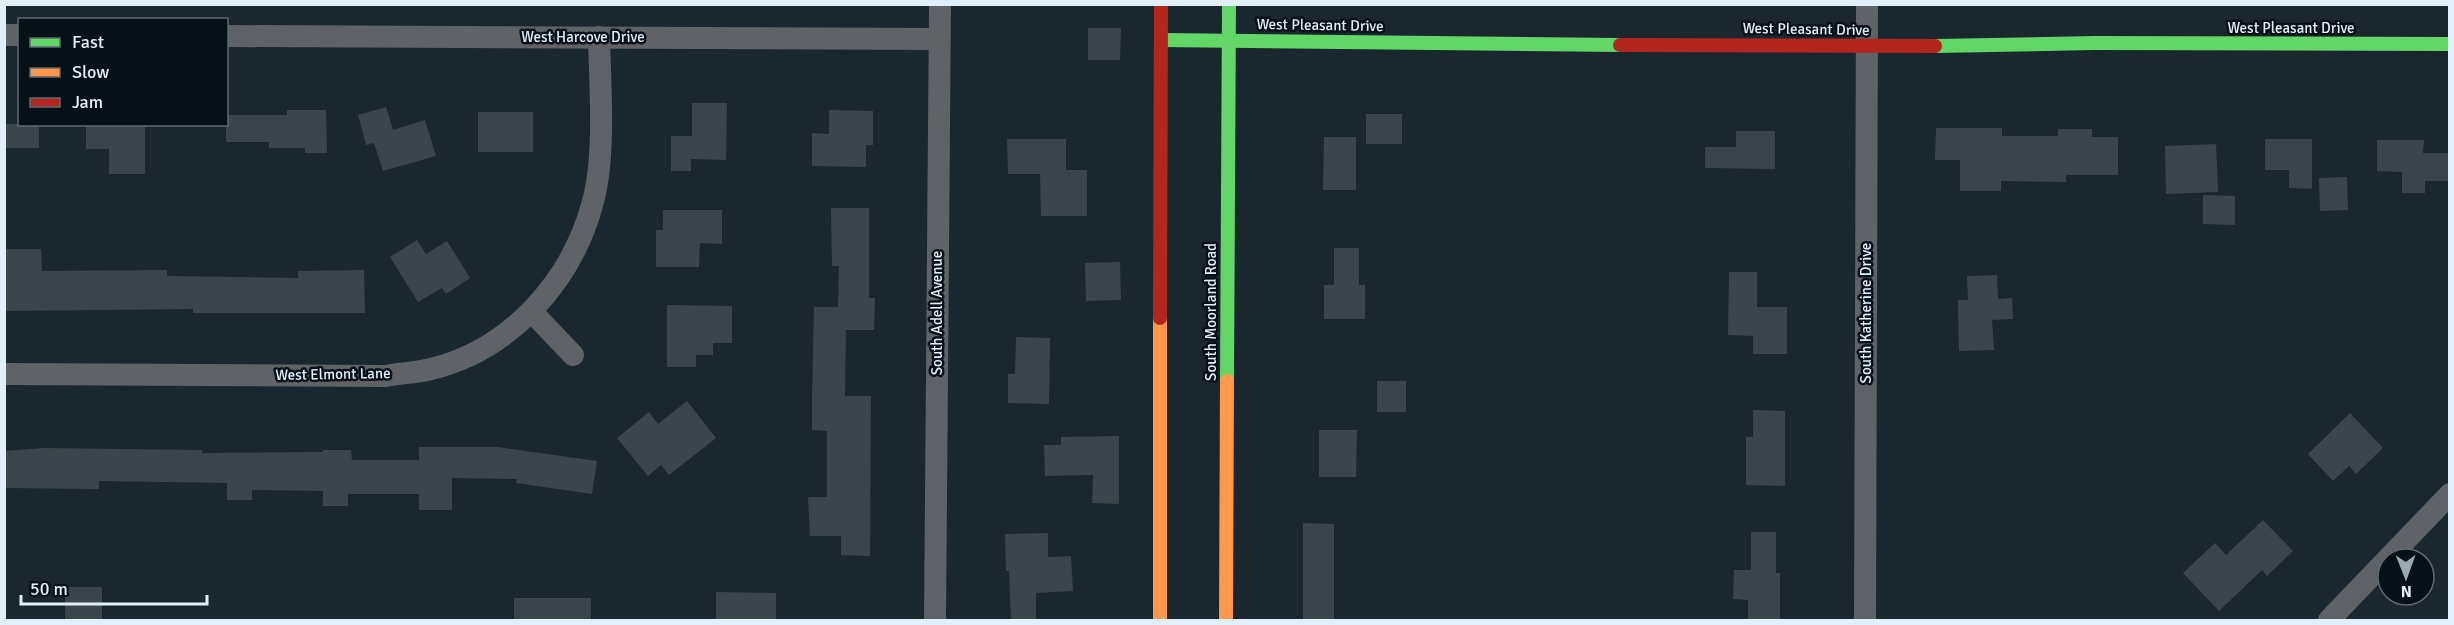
<svg xmlns="http://www.w3.org/2000/svg" width="2454" height="625" viewBox="0 0 2454 625" font-family="Signika,sans-serif">
<style>
.building{fill:#3a464b}
.lines{fill:none;stroke-linecap:round;stroke-linejoin:round}
.street{stroke:#5f6266;stroke-width:22}
.fast{stroke:#63d668;stroke-width:14}
.slow{stroke:#ff974d;stroke-width:14}
.jam{stroke:#b3261e;stroke-width:14}
.labels{text-anchor:middle;stroke-width:5;stroke-linejoin:round;paint-order:stroke}
.street-label{font-size:15px;fill:#e1effa;stroke:#061017}
</style>
<rect width="100%" height="100%" fill="#1a272f"/>
<!-- building -->
<g class="building">
<path d="M 1088,28 L 1121,28 L 1120,60 L 1088,60 Z"/>
<path d="M 692,103 L 727,103 L 726,160 L 691,159 L 691,171 L 671,171 L 671,136 L 692,136 Z"/>
<path d="M 386,107 L 393,130 L 425,120 L 436,156 L 383,171 L 374,143 L 366,145 L 358,115 Z"/>
<path d="M 287,110 L 326,110 L 327,153 L 305,153 L 305,148 L 269,148 L 269,142 L 226,142 L 226,115 L 287,115 Z"/>
<path d="M 829,110 L 873,111 L 873,145 L 866,145 L 866,167 L 812,166 L 812,133 L 829,134 Z"/>
<rect x="478" y="112" width="55" height="40"/>
<rect x="1366" y="114" width="36" height="30"/>
<rect x="4" y="124" width="35" height="24"/>
<path d="M 86,124 L 145,124 L 145,174 L 109,174 L 109,149 L 86,149 Z"/>
<path d="M 1936,128 L 2002,128 L 2002,136 L 2058,136 L 2058,129 L 2092,129 L 2092,137 L 2118,137 L 2118,175 L 2066,175 L 2066,182 L 2001,181 L 2001,191 L 1960,191 L 1960,160 L 1935,160 Z"/>
<path d="M 1736,131 L 1775,131 L 1775,169 L 1705,168 L 1705,147 L 1736,147 Z"/>
<path d="M 1324,137 L 1356,137 L 1356,190 L 1323,190 Z"/>
<path d="M 1007,139 L 1066,139 L 1066,170 L 1087,170 L 1087,216 L 1041,216 L 1040,174 L 1008,174 Z"/>
<path d="M 2265,139 L 2312,139 L 2312,189 L 2289,188 L 2289,170 L 2265,170 Z"/>
<path d="M 2377,140 L 2424,140 L 2423,153 L 2450,153 L 2450,181 L 2425,181 L 2425,193 L 2402,193 L 2402,172 L 2377,171 Z"/>
<path d="M 2216,144 L 2218,192 L 2166,194 L 2165,146 Z"/>
<path d="M 2347,177 L 2348,210 L 2320,211 L 2319,178 Z"/>
<path d="M 2203,195 L 2235,196 L 2235,225 L 2203,224 Z"/>
<path d="M 831,208 L 869,208 L 869,298 L 875,298 L 874,330 L 846,330 L 845,396 L 871,396 L 870,556 L 841,555 L 841,536 L 810,536 L 808,497 L 827,497 L 827,431 L 812,430 L 812,396 L 814,307 L 838,307 L 839,266 L 832,266 Z"/>
<path d="M 663,210 L 722,210 L 722,244 L 700,243 L 699,267 L 656,267 L 656,230 L 663,230 Z"/>
<path d="M 417,240 L 426,254 L 447,241 L 470,278 L 446,294 L 442,288 L 418,302 L 390,257 Z"/>
<path d="M 1334,248 L 1359,248 L 1359,285 L 1365,285 L 1365,319 L 1324,319 L 1324,285 L 1334,285 Z"/>
<path d="M 4,249 L 41,249 L 42,271 L 167,270 L 167,276 L 298,278 L 298,271 L 364,270 L 365,313 L 193,313 L 193,309 L 4,311 Z"/>
<path d="M 1120,262 L 1121,300 L 1086,301 L 1085,263 Z"/>
<path d="M 1729,272 L 1757,272 L 1757,307 L 1787,307 L 1787,354 L 1753,354 L 1753,336 L 1728,335 Z"/>
<path d="M 1997,275 L 1998,299 L 2012,298 L 2013,319 L 1992,320 L 1994,350 L 1959,351 L 1958,300 L 1968,300 L 1967,276 Z"/>
<path d="M 667,305 L 732,306 L 732,343 L 713,343 L 713,355 L 696,355 L 696,367 L 667,367 Z"/>
<path d="M 1016,337 L 1050,338 L 1049,404 L 1008,403 L 1008,374 L 1015,374 Z"/>
<rect x="1377" y="381" width="29" height="31"/>
<path d="M 687,401 L 716,438 L 669,475 L 661,465 L 648,476 L 617,438 L 649,412 L 658,424 Z"/>
<path d="M 1753,410 L 1785,411 L 1785,486 L 1746,485 L 1746,437 L 1753,437 Z"/>
<path d="M 2350,413 L 2383,448 L 2356,474 L 2349,466 L 2333,481 L 2308,454 Z"/>
<path d="M 1319,430 L 1357,430 L 1356,477 L 1319,477 Z"/>
<path d="M 1119,436 L 1119,504 L 1092,503 L 1093,475 L 1045,476 L 1044,445 L 1061,445 L 1061,437 Z"/>
<path d="M 419,447 L 497,447 L 597,461 L 592,494 L 516,483 L 517,479 L 452,478 L 452,510 L 419,510 L 419,494 L 348,494 L 348,506 L 323,506 L 323,491 L 252,490 L 252,500 L 227,500 L 227,483 L 99,481 L 99,489 L 4,488 L 4,451 L 44,448 L 202,450 L 202,453 L 323,452 L 323,450 L 351,450 L 352,460 L 419,460 Z"/>
<path d="M 2263,520 L 2293,551 L 2267,576 L 2262,570 L 2219,611 L 2183,573 L 2215,543 L 2226,555 Z"/>
<path d="M 1303,523 L 1334,524 L 1334,620 L 1303,620 Z"/>
<path d="M 1751,532 L 1776,532 L 1776,573 L 1780,573 L 1780,621 L 1748,621 L 1748,600 L 1733,599 L 1734,570 L 1751,570 Z"/>
<path d="M 1048,533 L 1048,557 L 1071,556 L 1073,591 L 1036,593 L 1036,621 L 1011,621 L 1009,571 L 1006,571 L 1005,534 Z"/>
<rect x="65" y="587" width="37" height="34"/>
<path d="M 716,592 L 776,593 L 776,621 L 716,621 Z"/>
<rect x="514" y="598" width="77" height="23"/>
</g>
<g class="lines">
<!-- street -->
<g class="street">
<path d="M 4,35 L 20,35"/>
<path d="M 226,36 L 939,39"/>
<path d="M 532,312 L 573,355"/>
<path d="M 4,374 L 386,376 C 400,373 416,373 431,369 C 510,350 571,282 592,205 C 606,158 600,87 599,37"/>
<path d="M 935,620 L 940,4"/>
<path d="M 1865,620 L 1867,4"/>
<path d="M 2329,620 L 2450,494"/>
</g>
<!-- fast -->
<g class="fast">
<path d="M 1161,40 L 1620,45"/>
<path d="M 1935,46 L 2094,43 L 2450,44"/>
<path d="M 1227,381 L 1229,4"/>
</g>
<!-- slow -->
<g class="slow">
<path d="M 1160,620 L 1160,318"/>
<path d="M 1226,620 L 1227,381"/>
</g>
<!-- jam -->
<g class="jam">
<path d="M 1620,45 L 1935,46"/>
<path d="M 1160,318 L 1161,4"/>
</g>
</g>
<g class="labels">
<!-- street labels -->
<g class="street-label">
<text transform="translate(1320 25) rotate(1)" y="5">West Pleasant Drive</text>
<text x="2291" y="33">West Pleasant Drive</text>
<text transform="translate(1806 29) rotate(1)" y="5">West Pleasant Drive</text>
<text x="583" y="42">West Harcove Drive</text>
<text transform="translate(1211 312) rotate(-90)" y="5">South Moorland Road</text>
<text transform="translate(937 313) rotate(-90)" y="5">South Adell Avenue</text>
<text transform="translate(1866 313) rotate(-90)" y="5">South Katherine Drive</text>
<text transform="translate(333 374) rotate(-1)" y="5">West Elmont Lane</text>
</g>
</g>
<!-- border -->
<rect width="2454" height="625" fill="none" stroke="#e1effa" stroke-width="12"/>
<!-- legend -->
<rect x="18" y="18" width="210" height="108" fill="#061017" stroke="#5e6972" stroke-width="1.5"/>
<rect x="30" y="38" width="30" height="9" fill="#63d668" stroke="#5e6972" stroke-width="1.5"/>
<text x="72" y="48" font-size="18" fill="#e1effa">Fast</text>
<rect x="30" y="68" width="30" height="9" fill="#ff974d" stroke="#5e6972" stroke-width="1.5"/>
<text x="72" y="78" font-size="18" fill="#e1effa">Slow</text>
<rect x="30" y="98" width="30" height="9" fill="#b3261e" stroke="#5e6972" stroke-width="1.5"/>
<text x="72" y="108" font-size="18" fill="#e1effa">Jam</text>
<!-- north arrow -->
<g transform="translate(2406 577) rotate(179)"><circle r="28" fill="#061017" stroke="#5e6972" stroke-width="1.5"/>
<path d="M0-4.5L10 22L0 15L-10 22Z" fill="#9ba9b3"/>
<text y="-9" font-size="16" font-weight="bold" text-anchor="middle" fill="#e1effa">N</text>
</g>
<!-- scale -->
<path d="M21 595v9h186v-9" fill="none" stroke="#e1effa" stroke-width="3"/>
<text x="30" y="595" font-size="18" fill="#e1effa" stroke="#061017" stroke-width="4.5" paint-order="stroke">50 m</text>
</svg>
